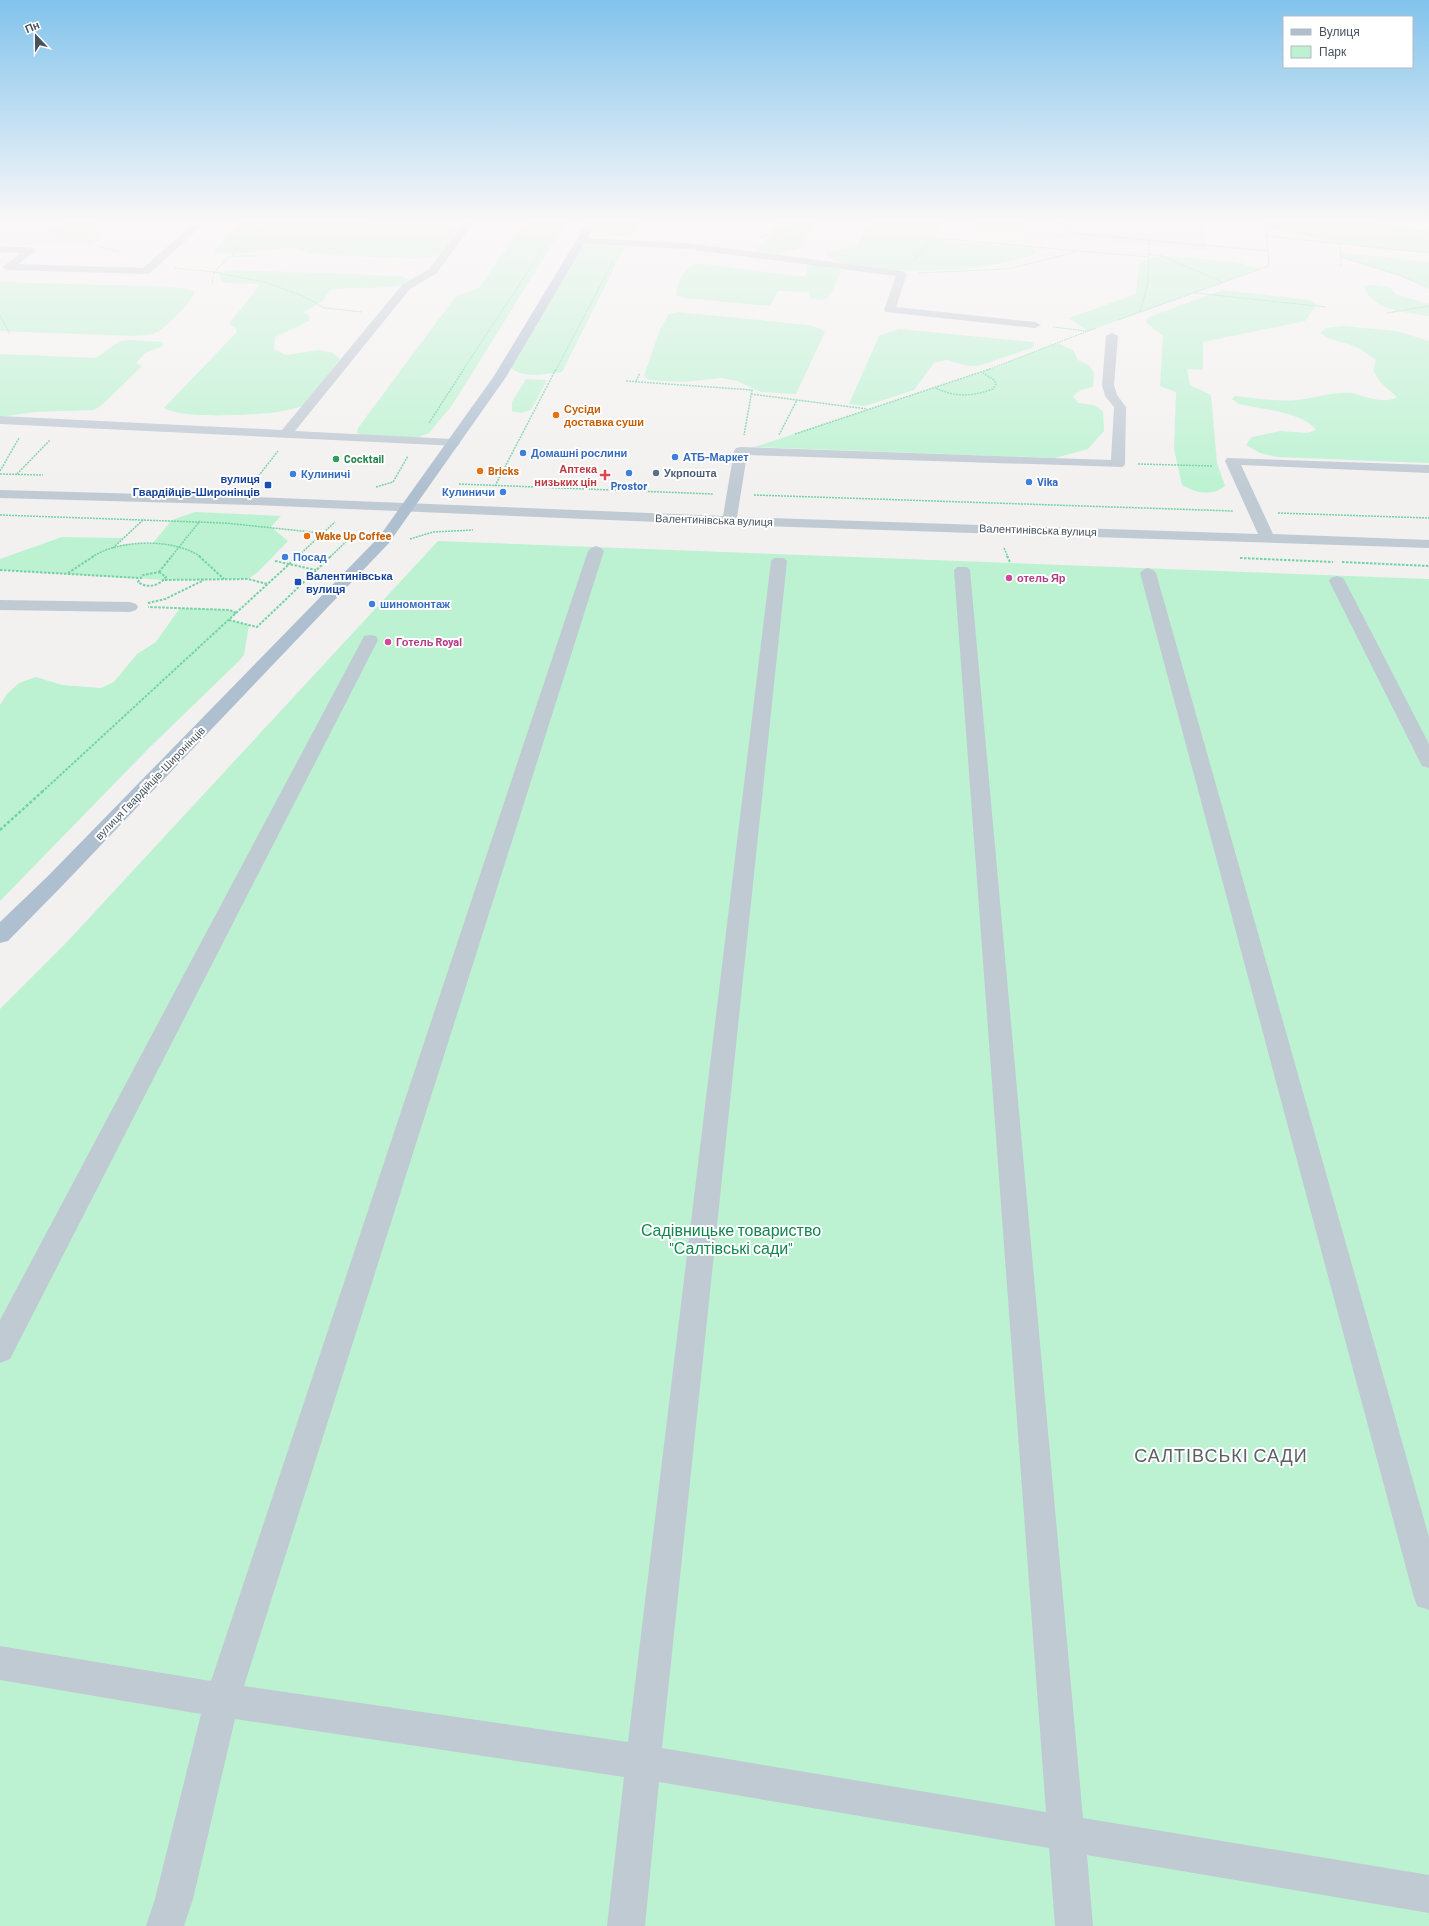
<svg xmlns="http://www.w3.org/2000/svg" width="1429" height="1926" viewBox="0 0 1429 1926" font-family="Barlow,sans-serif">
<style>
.education{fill:#e4e1e2}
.green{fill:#bcf2d2}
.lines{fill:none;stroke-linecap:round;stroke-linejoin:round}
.path-far3{stroke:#71d3a4;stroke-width:1;stroke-dasharray:1.5 1;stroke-linecap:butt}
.path-far2{stroke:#71d3a4;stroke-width:1.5;stroke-dasharray:2 1;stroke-linecap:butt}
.path-far1{stroke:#71d3a4;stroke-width:2;stroke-dasharray:2.5 1.5;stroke-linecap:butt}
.path{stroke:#71d3a4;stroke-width:2.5;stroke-dasharray:3 2;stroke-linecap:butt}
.minor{fill:#c0cad3;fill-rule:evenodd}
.major{fill:#aebfd0;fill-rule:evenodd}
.food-dot{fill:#e8710a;stroke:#fff;stroke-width:1.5}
.shop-dot{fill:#3f7fe0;stroke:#fff;stroke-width:1.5}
.leisure-dot{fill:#2e9e5b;stroke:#fff;stroke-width:1.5}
.service-dot{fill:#5c6f8a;stroke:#fff;stroke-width:1.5}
.health-dot{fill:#e0444e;stroke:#fff;stroke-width:1.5}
.transit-dot{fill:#1a4fb4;stroke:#fff;stroke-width:1.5}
.hotel-dot{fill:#d1479c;stroke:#fff;stroke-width:1.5}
.labels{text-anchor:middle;stroke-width:4;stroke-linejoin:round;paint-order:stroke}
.far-food-label{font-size:11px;font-weight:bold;fill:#c56008;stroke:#fff;text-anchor:start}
.far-shop-label{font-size:11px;font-weight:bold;fill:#366cbe;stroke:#fff;text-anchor:start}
.far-leisure-label{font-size:11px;font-weight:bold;fill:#27864d;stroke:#fff;text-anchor:start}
.far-health-label{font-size:11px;font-weight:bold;fill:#be3a42;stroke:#fff;text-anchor:end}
.far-service-label{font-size:11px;font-weight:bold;fill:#4e5e75;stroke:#fff;text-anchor:start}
.far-transit-label{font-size:11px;font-weight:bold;fill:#164399;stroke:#fff;text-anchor:end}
.far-street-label{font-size:11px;fill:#46535f;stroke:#fff}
.far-hotel-label{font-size:11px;font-weight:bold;fill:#b23c85;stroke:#fff;text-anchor:start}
.near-park-label{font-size:16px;fill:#11874d;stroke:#fff}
.near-quarter-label{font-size:18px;letter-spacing:1px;fill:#5c6065;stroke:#fff}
</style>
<rect width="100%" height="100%" fill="#f3f0f0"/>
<!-- education -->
<g class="education">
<path d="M 0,221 L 122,221 L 91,246 L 0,244 Z"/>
<path d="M 947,221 L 1204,221 L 1206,250 L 944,228 Z"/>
</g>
<!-- green -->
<g class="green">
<path d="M 65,221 L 103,221 L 88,233 L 50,232 Z"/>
<path d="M 242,221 L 444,224 L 457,226 L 460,229 L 440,254 L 417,259 L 333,255 L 308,253 L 300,249 L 284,248 L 240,254 L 217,253 L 214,250 Z"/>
<path d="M 525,221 L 570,221 L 558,235 L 453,404 L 429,433 L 416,438 L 361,435 L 357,433 L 358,428 L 456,296 L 479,288 Z"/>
<path d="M 598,221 L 641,221 L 633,234 L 616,236 L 596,232 L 594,228 Z"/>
<path d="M 779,221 L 818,221 L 800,248 L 781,253 L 757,252 L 756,249 L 767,239 Z"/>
<path d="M 869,221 L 941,221 L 934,238 L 957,242 L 1031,248 L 1037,251 L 1031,256 C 1011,261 991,266 971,268 C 941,272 849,273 826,255 L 828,252 L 856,247 Z"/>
<path d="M 971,221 L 1028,221 L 1022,229 C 1008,233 980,236 971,221 Z"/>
<path d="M 1265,221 L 1386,223 L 1398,228 L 1429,231 L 1429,253 L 1340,244 L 1266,227 Z"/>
<path d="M 590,243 L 619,245 L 624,248 L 562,372 C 546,374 523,379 511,368 L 584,246 Z"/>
<path d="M 1340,253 L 1429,262 L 1429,288 L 1399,275 L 1341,257 Z"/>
<path d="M 1162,256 L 1237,262 L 1260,269 L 1088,331 L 1069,318 L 1136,294 L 1140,261 Z"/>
<path d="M 696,264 L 704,264 L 798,276 L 804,276 L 807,274 L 807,266 L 818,264 L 841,270 L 834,288 L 827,299 L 819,300 L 811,298 L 809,292 L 778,291 L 770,306 L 684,298 L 676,295 C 677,283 684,268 696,264 Z"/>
<path d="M 229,270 L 402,276 L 409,280 C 402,292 346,285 330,290 L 323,301 L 304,312 L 310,317 L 309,321 L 275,337 L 274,349 L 286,355 L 319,350 L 333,353 L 340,359 L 303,406 C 292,409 281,412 270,413 C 248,415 180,419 164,408 L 236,333 L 237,329 L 229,324 L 259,286 L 258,284 L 225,283 L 221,281 L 219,273 Z"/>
<path d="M 0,282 L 174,287 L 195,291 C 191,303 169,324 159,331 C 152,336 142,335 134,336 L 0,331 Z"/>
<path d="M 1375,285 L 1390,288 L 1397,295 L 1429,304 L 1429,316 C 1407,312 1371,311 1364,286 Z"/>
<path d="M 1222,290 L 1310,300 L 1317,304 L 1305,321 L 1203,342 L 1203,370 L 1187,369 L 1190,385 L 1211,395 L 1217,463 L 1225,486 C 1211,497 1197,493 1182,485 L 1174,449 L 1176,392 L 1160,386 L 1163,336 L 1146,322 L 1149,317 Z"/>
<path d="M 678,312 L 808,325 L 821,329 L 825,332 L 796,394 L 761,392 L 737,381 L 722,378 L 683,382 L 649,380 L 644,376 L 661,327 L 669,314 Z"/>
<path d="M 1343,326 L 1397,331 L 1429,341 L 1429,463 L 1277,457 L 1260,453 L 1246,445 L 1252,437 L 1280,431 L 1307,433 L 1316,430 C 1303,412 1260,409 1239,404 L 1232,399 L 1235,396 C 1255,398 1277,402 1297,400 C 1315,398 1334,391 1352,393 C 1364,396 1385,405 1397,397 L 1380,382 L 1373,370 L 1376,360 C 1370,356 1364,351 1358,348 C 1345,341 1331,342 1320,333 L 1326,328 Z"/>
<path d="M 899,329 L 1032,342 L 1034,345 L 1032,348 L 978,366 L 969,366 L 946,360 L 934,363 L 914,390 L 865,406 L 849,404 L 879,336 Z"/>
<path d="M 129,340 L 163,342 L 163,346 L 145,353 L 136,363 L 142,366 L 102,405 L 94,410 L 34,412 L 0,417 L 0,354 L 96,358 L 120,341 Z"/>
<path d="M 1057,343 L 1073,350 L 1078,360 L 1089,365 L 1094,373 L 1093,387 L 1081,390 L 1073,396 L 1078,403 L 1094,405 L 1103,411 L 1104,431 L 1088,449 L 1055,458 L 754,447 L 983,372 Z"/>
<path d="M 526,379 L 547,380 L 531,410 L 521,413 L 512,411 L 512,402 Z"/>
<path d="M 195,512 L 281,516 L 271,527 L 288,541 L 258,572 L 248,579 L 165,580 L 0,570 L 0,559 L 62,537 L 123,538 L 113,548 L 127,544 L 152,544 L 172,520 Z"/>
<path d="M 438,541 L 1429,579 L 1429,1926 L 0,1926 L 0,1009 L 66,943 Z"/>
<path d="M 180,608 L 230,610 L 236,613 L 228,620 L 249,625 L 244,655 L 239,661 L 150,747 L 0,901 L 0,705 L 7,694 L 19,683 L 36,677 L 62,685 L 101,688 L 114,682 L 137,654 L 156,642 Z"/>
</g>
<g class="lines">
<!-- path-far3 -->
<g class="path-far3">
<path d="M 1052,221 L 1072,227"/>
<path d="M 1073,221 L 1071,233 L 1268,251"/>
<path d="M 1267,236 L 1429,253"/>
<path d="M 758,238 L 816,221"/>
<path d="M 934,238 L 941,221"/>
<path d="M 1340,244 L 1341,266"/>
<path d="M 98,246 L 119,252"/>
<path d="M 1148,254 L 1162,256 L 1222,282"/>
<path d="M 232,256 L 256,256"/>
<path d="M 1341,257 L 1399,275 L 1429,288"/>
<path d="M 913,261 L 934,238 L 1148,257"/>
<path d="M 175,268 L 214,272 L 212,284"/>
<path d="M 214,272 L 264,282 L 303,296 L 324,308 L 362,312"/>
<path d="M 214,272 L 267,221"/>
<path d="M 919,273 L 1008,269 L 1075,252"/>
<path d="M 1195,293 L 1326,307"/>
<path d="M 1140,312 L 1148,283 L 1149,240"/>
<path d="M 1387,313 L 1429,306"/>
<path d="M 0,316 L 10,334"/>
<path d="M 1118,320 L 1269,266 L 1265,221"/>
<path d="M 1053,327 L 1086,331"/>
<path d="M 463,370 L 561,221"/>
<path d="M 556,370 L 614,259"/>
<path d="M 987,370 L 1096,328"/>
</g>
<!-- path-far2 -->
<g class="path-far2">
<path d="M 626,381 L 752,390 L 744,435"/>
<path d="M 636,381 L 640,373"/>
<path d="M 936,388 C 956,398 973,396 993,389 L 996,384 L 994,380 L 983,373"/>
<path d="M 751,394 L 867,409"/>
<path d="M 429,423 L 464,369"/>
<path d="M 795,434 L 990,369"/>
<path d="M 779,435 L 797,400"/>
<path d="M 1138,464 L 1213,466"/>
<path d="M 0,471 L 19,438"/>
<path d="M 0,474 L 43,475"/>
<path d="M 17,474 L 50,440"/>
<path d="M 253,483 L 278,451"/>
<path d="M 459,484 L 713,494"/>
<path d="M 495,486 L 556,369"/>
<path d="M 376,487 L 393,482 L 408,456"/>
<path d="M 754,495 L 1233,511"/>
<path d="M 1278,513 L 1429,518"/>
<path d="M 0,515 L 225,523 L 359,537"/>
<path d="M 410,539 L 433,532 L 473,530"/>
<path d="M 113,548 L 144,519"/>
<path d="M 1004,548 L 1008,557"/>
<path d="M 92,557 C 119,539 174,538 201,557"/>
<path d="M 171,557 L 200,521"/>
<path d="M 297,557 L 335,522"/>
<path d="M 330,557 L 352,536"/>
</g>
<!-- path-far1 -->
<g class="path-far1">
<path d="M 199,556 L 224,579"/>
<path d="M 1007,556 L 1010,562"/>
<path d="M 1240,558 L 1333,562"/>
<path d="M 275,561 L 316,570"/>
<path d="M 1342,562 L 1429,566"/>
<path d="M 0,570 L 139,578"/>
<path d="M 159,572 L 166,577 C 159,586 147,589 138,582 L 143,575 Z"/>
<path d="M 159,572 L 172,556"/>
<path d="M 68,573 L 94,556"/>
<path d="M 165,580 L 248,579 L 267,584"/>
<path d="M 148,603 L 165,599 L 204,580"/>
<path d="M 236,613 L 298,556"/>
<path d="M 229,620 L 257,627 L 331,556"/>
<path d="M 42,792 L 236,613 L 230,610 L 148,607"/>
</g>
<!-- path -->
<path class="path" d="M 0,830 L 43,791"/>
<!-- minor -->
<g class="minor">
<path d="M 197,221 L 207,221 L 150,273 L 146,274 L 7,270 L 2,267 L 21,253 L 0,252 L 0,246 L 35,248 L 36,250 L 35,252 L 18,264 L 143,268 Z"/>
<path d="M 466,221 L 475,221 L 437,273 L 410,289 L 295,431 L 453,439 L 458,440 L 460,443 L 458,446 L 0,424 L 0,416 L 282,430 L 402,285 L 429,269 Z"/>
<path d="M 581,238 L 687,243 L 902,271 L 907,274 L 896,307 L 1035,322 L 1041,325 L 1035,328 L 886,312 L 884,310 L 896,276 L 687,249 L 577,243 L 576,241 L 577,239 Z"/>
<path d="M 1112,333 L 1118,336 L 1114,385 L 1117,395 L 1126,407 L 1125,464 L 1123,467 L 747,455 L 737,517 L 1258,534 L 1225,461 L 1227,458 L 1429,465 L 1429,473 L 1241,465 L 1273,534 L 1429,540 L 1429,548 L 729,525 L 254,505 L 0,498 L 0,490 L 254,497 L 723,516 L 734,451 L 736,448 L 741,447 L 1111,460 L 1114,407 L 1105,396 L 1102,385 L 1106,336 Z"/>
<path d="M 596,546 L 601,548 L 604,551 L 244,1686 L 628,1742 L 771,561 L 774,558 L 784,558 L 787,561 L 662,1748 L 1046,1812 L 954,570 L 957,567 L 967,567 L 970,570 L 1083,1818 L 1429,1875 L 1429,1913 L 1087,1855 L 1093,1926 L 1055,1926 L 1049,1848 L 659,1782 L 645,1926 L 607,1926 L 624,1777 L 235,1719 L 193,1899 L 184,1926 L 146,1926 L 155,1899 L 201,1714 L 0,1680 L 0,1646 L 211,1681 L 588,551 L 591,548 Z"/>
<path d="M 1148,568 L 1153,570 L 1156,573 L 1429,1537 L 1429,1610 L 1417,1606 L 1413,1594 L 1140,573 L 1143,570 Z"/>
<path d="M 1337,576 L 1343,578 L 1345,581 L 1429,744 L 1429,768 L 1422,766 L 1420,762 L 1329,581 L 1331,578 Z"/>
<path d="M 0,600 L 130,602 L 136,604 L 138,607 L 136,610 L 130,612 L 0,610 Z"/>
<path d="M 370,635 L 376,636 L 378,640 L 10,1359 L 0,1363 L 0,1320 L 362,640 L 364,636 Z"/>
</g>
<!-- major -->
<path class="major" d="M 588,221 L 598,221 L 506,377 L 389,543 L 62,886 L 8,941 L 0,943 L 0,922 L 48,876 L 379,537 L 494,376 Z"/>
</g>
<!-- sky -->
<linearGradient id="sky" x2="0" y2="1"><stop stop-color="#81c3ec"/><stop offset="0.45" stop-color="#faf8f8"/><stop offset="1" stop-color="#faf8f8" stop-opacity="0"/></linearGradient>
<rect width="1429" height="491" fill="url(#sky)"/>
<!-- markers -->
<g class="food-dot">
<circle cx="556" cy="415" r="4"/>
<circle cx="480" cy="471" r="4"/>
<circle cx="307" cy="536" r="4"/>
</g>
<g class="shop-dot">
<circle cx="523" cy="453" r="4"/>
<circle cx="675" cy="457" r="4"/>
<circle cx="629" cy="473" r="4"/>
<circle cx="293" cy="474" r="4"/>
<circle cx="1029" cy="482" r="4"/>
<circle cx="503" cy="492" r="4"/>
<circle cx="285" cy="557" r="4"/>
<circle cx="372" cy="604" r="4"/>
</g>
<circle class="leisure-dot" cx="336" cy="459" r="4"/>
<circle class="service-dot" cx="656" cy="473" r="4"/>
<path class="health-dot" d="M603 469h4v4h4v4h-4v4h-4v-4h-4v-4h4z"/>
<g class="transit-dot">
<rect x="264" y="481" width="8" height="8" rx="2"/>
<rect x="294" y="578" width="8" height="8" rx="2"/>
</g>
<g class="hotel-dot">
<circle cx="1009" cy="578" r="4"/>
<circle cx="388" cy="642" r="4"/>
</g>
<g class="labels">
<!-- far-food labels -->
<g class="far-food-label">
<text x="564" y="413">Сусіди<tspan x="564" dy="13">доставка суши</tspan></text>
<text x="488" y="475">Bricks</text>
<text x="315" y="540">Wake Up Coffee</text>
</g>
<!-- far-shop labels -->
<g class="far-shop-label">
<text x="531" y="457">Домашні рослини</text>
<text x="683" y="461">АТБ-Маркет</text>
<text x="301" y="478">Кулиничі</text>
<text x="1037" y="486">Vika</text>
<text x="629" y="490" text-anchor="middle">Prostor</text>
<text x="495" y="496" text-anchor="end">Кулиничи</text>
<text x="293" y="561">Посад</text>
<text x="380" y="608">шиномонтаж</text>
</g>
<!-- far-leisure labels -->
<g class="far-leisure-label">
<text x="344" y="463">Cocktail</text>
</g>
<!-- far-health labels -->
<g class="far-health-label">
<text x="597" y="473">Аптека<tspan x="597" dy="13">низьких цін</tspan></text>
</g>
<!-- far-service labels -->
<g class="far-service-label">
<text x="664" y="477">Укрпошта</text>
</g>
<!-- far-transit labels -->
<g class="far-transit-label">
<text x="260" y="483">вулиця<tspan x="260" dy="13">Гвардійців-Широнінців</tspan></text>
<text x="306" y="580" text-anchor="start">Валентинівська<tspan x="306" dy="13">вулиця</tspan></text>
</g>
<!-- far-street labels -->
<g class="far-street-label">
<text transform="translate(714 520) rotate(2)" y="4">Валентинівська вулиця</text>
<text transform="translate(1038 530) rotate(2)" y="4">Валентинівська вулиця</text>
<text transform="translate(150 783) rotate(-46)" y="4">вулиця Гвардійців-Широнінців</text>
</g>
<!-- far-hotel labels -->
<g class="far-hotel-label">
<text x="1017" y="582">отель Яр</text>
<text x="396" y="646">Готель Royal</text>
</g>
<!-- near-park labels -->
<g class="near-park-label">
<text x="731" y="1236">Садівницьке товариство<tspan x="731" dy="18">"Салтівські сади"</tspan></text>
</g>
<!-- near-quarter labels -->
<g class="near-quarter-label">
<text x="1221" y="1462">САЛТІВСЬКІ САДИ</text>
</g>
</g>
<!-- legend -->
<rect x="1283" y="16" width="130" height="52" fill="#ffffff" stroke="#b5babf"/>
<rect x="1291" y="29" width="20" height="6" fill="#aebfd0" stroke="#b5babf"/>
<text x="1319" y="36" font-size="12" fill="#46535f">Вулиця</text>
<rect x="1291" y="46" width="20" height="12" fill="#bcf2d2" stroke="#b5babf"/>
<text x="1319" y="56" font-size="12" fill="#46535f">Парк</text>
<!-- north arrow -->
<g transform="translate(36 36) rotate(338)" stroke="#ffffff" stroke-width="3" paint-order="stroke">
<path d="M0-3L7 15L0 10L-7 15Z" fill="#46535f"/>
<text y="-6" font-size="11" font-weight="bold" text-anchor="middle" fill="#46535f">Пн</text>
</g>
</svg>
